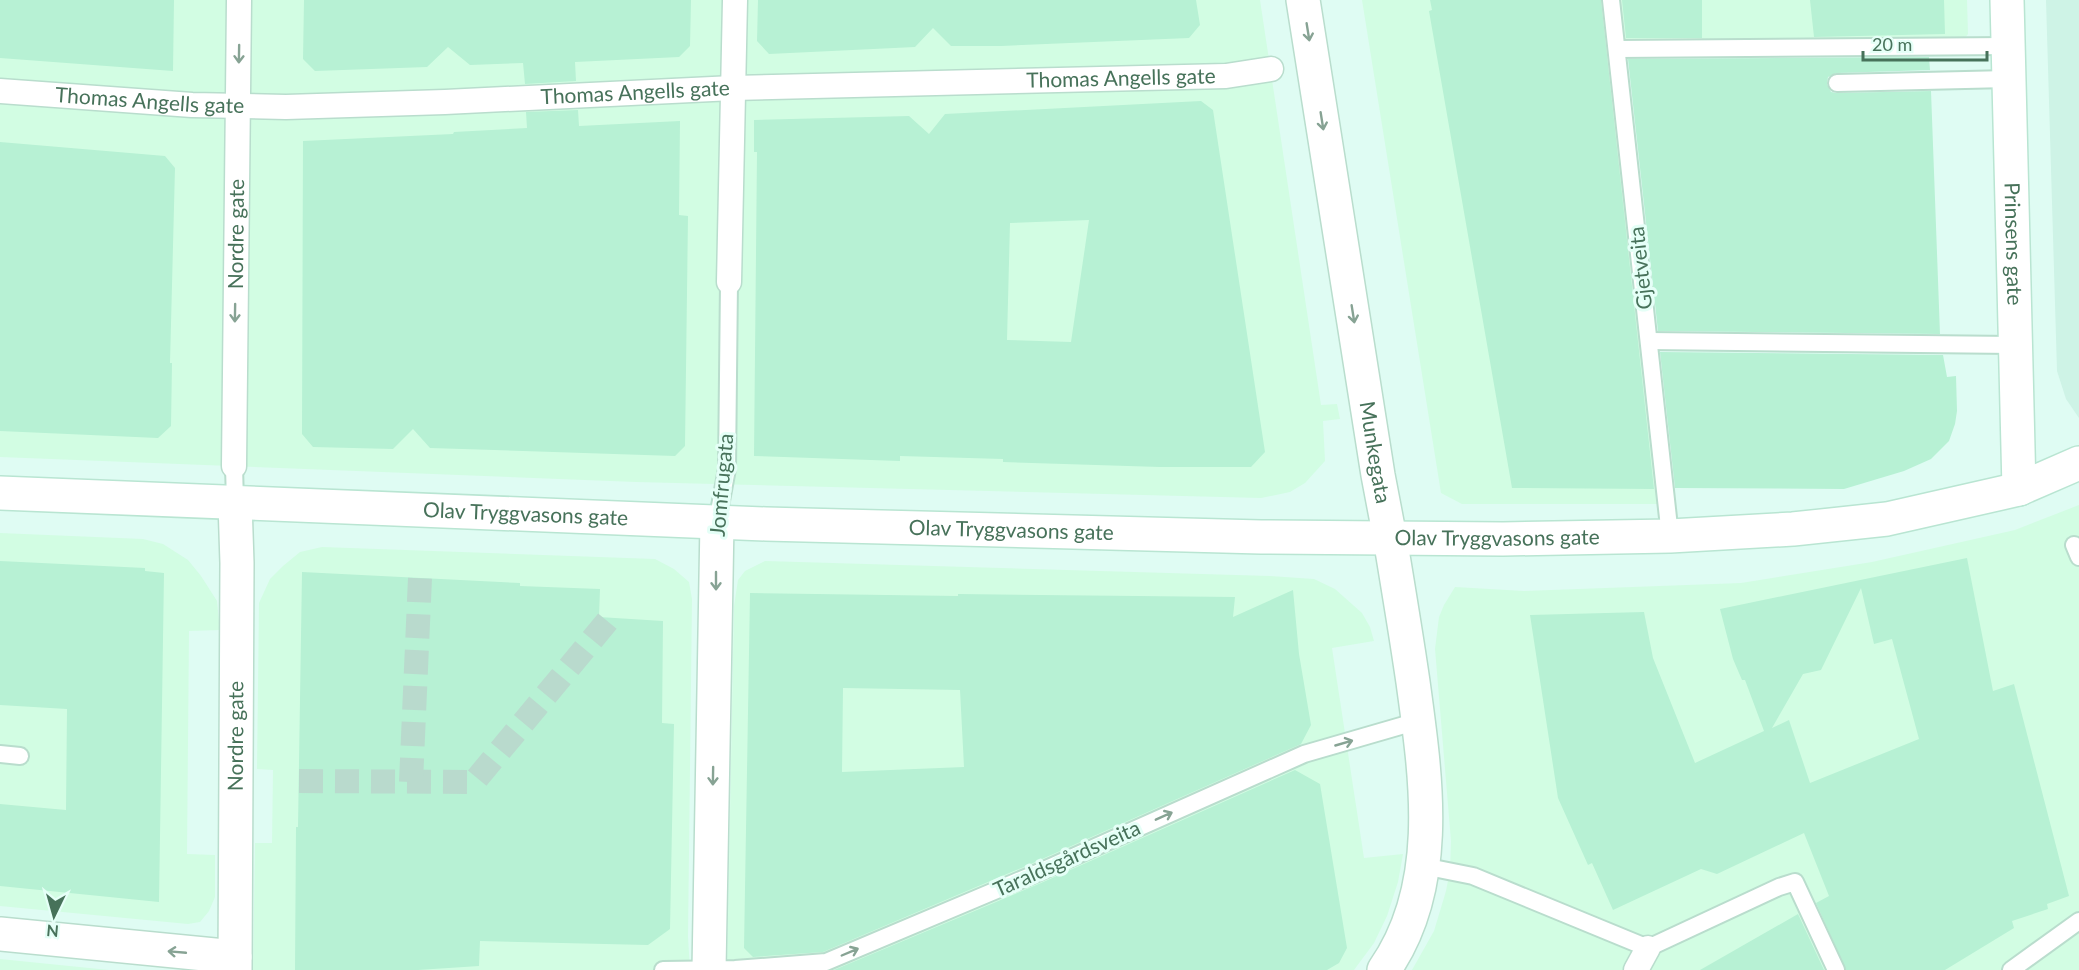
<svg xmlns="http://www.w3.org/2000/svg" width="2079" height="970" viewBox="0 0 2079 970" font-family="Lato,sans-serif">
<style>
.residential{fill:#cef3e6}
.commercial{fill:#d2fde3}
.building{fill:#b7f1d4;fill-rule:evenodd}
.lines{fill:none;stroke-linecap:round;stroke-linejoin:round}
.pedestrian-tunnel{stroke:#b9dacd;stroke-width:24;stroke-dasharray:24 12;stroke-linecap:butt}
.service-casing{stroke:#b9ddcd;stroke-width:20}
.pedestrian-casing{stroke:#b9ddcd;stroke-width:27}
.minor-casing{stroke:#b9ddcd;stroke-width:36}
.tertiary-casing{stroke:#b9ddcd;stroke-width:36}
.secondary-casing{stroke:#b9e5d2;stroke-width:36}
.service{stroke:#fff;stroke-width:16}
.pedestrian{stroke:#fff;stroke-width:24}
.minor{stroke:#fff;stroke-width:33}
.tertiary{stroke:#fff;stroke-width:33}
.secondary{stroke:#fff;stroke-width:33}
.oneway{stroke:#87a394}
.labels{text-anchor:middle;stroke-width:6;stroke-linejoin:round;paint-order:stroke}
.street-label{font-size:21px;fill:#47725a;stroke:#e5fff7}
</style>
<rect width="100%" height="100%" fill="#dffcf3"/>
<!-- residential -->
<path class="residential" d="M 2046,0 L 2079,0 L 2079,418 L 2066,399 L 2057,371 Z"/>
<!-- commercial -->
<g class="commercial">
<path d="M 0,0 L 1260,0 L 1321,405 L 1337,404 L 1340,419 L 1323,421 L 1325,461 L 1305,483 L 1290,492 L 1261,498 L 636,482 L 0,457 Z"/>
<path d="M 1362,0 L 1967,0 L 1968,34 L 1958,47 L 1617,49 L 1666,504 L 1462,504 L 1441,493 Z"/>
<path d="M 2079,505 L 2079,970 L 1412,970 L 1434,931 L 1446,891 L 1450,870 L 1451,841 L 1435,649 L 1439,617 L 1444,605 L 1455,587 L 1524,591 L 1741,583 L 1872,562 L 2015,530 Z"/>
<path d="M 0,533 L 143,539 L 163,544 L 188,560 L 201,576 L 217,601 L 220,630 L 189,631 L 187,854 L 215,855 L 215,897 L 209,911 L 200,922 L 188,924 L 0,906 Z"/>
<path d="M 322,547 L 655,559 L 674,569 L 689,582 L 692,599 L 688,937 L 690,970 L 253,970 L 255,843 L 272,843 L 273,770 L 257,769 L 259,603 L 270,579 L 283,566 L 300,552 Z"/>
<path d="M 765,561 L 1270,576 L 1314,579 L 1335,589 L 1362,613 L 1370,627 L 1374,641 L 1332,648 L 1364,858 L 1403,854 L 1398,882 L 1387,916 L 1374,943 L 1354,970 L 727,970 L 734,606 L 738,580 L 745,571 Z"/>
<path d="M 0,959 L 109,970 L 0,970 Z"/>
</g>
<!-- building -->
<g class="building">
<path d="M 0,0 L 174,0 L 173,71 L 0,58 Z"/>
<path d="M 304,0 L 691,0 L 690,46 L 679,57 L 575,62 L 576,81 L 525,84 L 523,63 L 470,65 L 448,47 L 427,67 L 315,71 L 303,59 Z"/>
<path d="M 758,0 L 1196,0 L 1200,25 L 1189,38 L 1001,46 L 951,46 L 933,28 L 915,47 L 769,54 L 757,41 Z"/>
<path d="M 1430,0 L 1601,0 L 1654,489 L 1512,488 L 1429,11 L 1432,10 Z"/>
<path d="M 1622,0 L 1702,0 L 1702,38 L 1626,38 Z"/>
<path d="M 1810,0 L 1944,0 L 1945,34 L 1814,37 Z"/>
<path d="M 1929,57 L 1930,70 L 1837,73 L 1828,77 L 1827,84 L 1831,92 L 1837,93 L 1931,91 L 1940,334 L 1658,331 L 1628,59 Z"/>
<path d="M 1201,101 L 1213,110 L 1265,452 L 1251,467 L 1160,467 L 1003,462 L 1003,459 L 900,456 L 900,461 L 754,456 L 757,152 L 754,152 L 754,120 L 909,116 L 929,134 L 945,114 ZM 1089,220 L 1071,342 L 1007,340 L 1010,223 Z"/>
<path d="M 578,110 L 579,126 L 680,121 L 679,215 L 688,216 L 685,446 L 675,456 L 430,448 L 413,429 L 393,449 L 313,447 L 302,434 L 303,141 L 453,134 L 454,132 L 527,128 L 526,112 Z"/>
<path d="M 0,142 L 165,156 L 175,168 L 170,363 L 172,363 L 171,426 L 158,438 L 0,431 Z"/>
<path d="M 1660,352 L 1943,355 L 1947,377 L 1956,376 L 1957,411 L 1955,424 L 1949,441 L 1931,459 L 1904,471 L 1844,489 L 1675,488 Z"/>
<path d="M 1967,558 L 1993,691 L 2014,684 L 2069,896 L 2047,904 L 2048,909 L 2012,921 L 2014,928 L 1945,970 L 1846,970 L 1816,903 L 1829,896 L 1804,833 L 1717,874 L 1701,869 L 1613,910 L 1592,863 L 1588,865 L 1558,798 L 1530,615 L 1644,612 L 1653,658 L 1695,763 L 1764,731 L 1745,680 L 1742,680 L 1733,659 L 1720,609 ZM 1861,588 L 1874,644 L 1892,639 L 1919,739 L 1810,783 L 1789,720 L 1772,728 L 1803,674 L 1821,670 Z"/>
<path d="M 0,561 L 145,568 L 145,571 L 164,573 L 159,902 L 0,886 L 0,804 L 66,810 L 67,709 L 0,705 Z"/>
<path d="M 302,572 L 520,583 L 520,586 L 600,589 L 599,617 L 663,621 L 662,723 L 674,724 L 670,929 L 648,945 L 480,941 L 479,966 L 418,970 L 295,970 L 296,827 L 298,827 Z"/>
<path d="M 1293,590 L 1299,654 L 1311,725 L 1301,744 L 1033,863 L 823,952 L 753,957 L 744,948 L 750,593 L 958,596 L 958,594 L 1235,597 L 1233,617 ZM 843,688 L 960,690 L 964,767 L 842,772 Z"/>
<path d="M 1295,770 L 1320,784 L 1347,948 L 1339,963 L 1327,970 L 834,970 L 1041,883 Z"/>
<path d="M 1798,914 L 1824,970 L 1700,970 Z"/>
</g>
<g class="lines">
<!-- pedestrian-tunnel -->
<g class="pedestrian-tunnel">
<path d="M 299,781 L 474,782 L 610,618"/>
<path d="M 411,782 L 420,578"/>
</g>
<defs>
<g id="service">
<path d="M 1611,0 L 1670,536"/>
<path d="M 1617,49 L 2008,46"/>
<path d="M 1837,83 L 2008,79"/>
<path d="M 1649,341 L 2014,345"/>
<path d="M 234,466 L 235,503"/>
<path d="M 717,522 L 727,469 L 729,282"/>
<path d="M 2074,545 L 2079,557"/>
<path d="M 0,754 L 20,756"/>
<path d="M 1423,866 L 1473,876 L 1648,948 L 1779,887 L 1795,882 L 1836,970"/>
<path d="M 663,970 L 735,969 L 826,962 L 1037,873 L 1304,754 L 1418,721"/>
<path d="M 2011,970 L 2079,921"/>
</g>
<g id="pedestrian">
<path id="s1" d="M 0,91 L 192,105 L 286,107 L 445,102 L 733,88 L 1226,76 L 1271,69"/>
<path d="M 729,282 L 735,0"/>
<path id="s2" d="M 234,466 L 239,0"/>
<path d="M 1636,970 L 1648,948"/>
</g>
<g id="minor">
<path id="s3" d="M 1303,0 L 1378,475 L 1390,538"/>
<path d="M 0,934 L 235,957"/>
<path id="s4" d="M 235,970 L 237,563 L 235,503"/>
<path d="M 709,970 L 717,522"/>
</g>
<path id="tertiary" d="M 1384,970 C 1443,886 1426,777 1413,682 C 1406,634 1398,586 1390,538"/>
<g id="secondary">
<path id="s5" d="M 2007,0 L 2019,489"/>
<path id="s6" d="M 0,493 L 766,524 L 1261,537 L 1503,539 L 1670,536 L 1793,529 L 1887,519 L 2019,489 L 2079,463"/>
</g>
</defs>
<!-- service casing -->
<use href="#service" class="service-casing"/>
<!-- pedestrian casing -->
<use href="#pedestrian" class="pedestrian-casing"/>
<!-- minor casing -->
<use href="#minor" class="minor-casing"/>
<!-- tertiary casing -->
<use href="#tertiary" class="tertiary-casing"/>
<!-- secondary casing -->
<use href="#secondary" class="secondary-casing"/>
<!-- service -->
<use href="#service" class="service"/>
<!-- pedestrian -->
<use href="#pedestrian" class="pedestrian"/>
<!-- minor -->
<use href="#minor" class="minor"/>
<!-- tertiary -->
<use href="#tertiary" class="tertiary"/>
<!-- secondary -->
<use href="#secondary" class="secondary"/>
</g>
<!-- one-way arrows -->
<defs><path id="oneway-shaft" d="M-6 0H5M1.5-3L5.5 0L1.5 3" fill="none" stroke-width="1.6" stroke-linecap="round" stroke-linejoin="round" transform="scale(1.5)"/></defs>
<g class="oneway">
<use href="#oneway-shaft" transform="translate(1308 32) rotate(81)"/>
<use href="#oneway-shaft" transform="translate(239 54) rotate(91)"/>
<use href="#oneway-shaft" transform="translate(1322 121) rotate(81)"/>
<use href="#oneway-shaft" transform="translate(235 313) rotate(91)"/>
<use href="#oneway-shaft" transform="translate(1353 314) rotate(81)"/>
<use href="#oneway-shaft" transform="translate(716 581) rotate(90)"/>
<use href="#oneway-shaft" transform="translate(1344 743) rotate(-16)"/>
<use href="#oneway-shaft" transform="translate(713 776) rotate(91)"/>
<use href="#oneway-shaft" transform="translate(1164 816) rotate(-24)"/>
<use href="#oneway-shaft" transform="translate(177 952) rotate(-175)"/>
<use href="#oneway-shaft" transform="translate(850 952) rotate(-23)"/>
</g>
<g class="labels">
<!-- street labels -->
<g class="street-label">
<text dy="7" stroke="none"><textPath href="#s1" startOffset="1122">Thomas Angells gate</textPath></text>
<text dy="7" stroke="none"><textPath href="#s1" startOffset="636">Thomas Angells gate</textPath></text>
<text dy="7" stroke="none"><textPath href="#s1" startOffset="150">Thomas Angells gate</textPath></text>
<text dy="7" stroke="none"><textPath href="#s2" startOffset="232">Nordre gate</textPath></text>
<text dy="7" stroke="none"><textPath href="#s5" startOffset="244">Prinsens gate</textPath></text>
<text transform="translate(1641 268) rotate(-96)" y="7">Gjetveita</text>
<text dy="7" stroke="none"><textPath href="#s3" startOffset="458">Munkegata</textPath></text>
<text transform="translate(722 485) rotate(-85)" y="7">Jomfrugata</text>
<text dy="7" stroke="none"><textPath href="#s6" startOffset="526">Olav Tryggvasons gate</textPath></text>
<text dy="7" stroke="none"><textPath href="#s6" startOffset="1012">Olav Tryggvasons gate</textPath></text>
<text dy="7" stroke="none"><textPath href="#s6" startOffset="1498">Olav Tryggvasons gate</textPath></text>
<text dy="7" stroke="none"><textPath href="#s4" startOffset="234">Nordre gate</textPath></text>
<text transform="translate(1067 859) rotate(-24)" y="7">Taraldsgårdsveita</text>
</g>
</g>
<!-- north arrow -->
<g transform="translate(54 916) rotate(185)" stroke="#e5fff7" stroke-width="4.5" paint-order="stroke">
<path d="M0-4.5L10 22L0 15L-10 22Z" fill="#47725a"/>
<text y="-9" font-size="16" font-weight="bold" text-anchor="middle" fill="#47725a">N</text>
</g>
<!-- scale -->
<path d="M1863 51v9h124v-9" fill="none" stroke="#47725a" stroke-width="3"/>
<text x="1872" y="51" font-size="18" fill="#47725a" stroke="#e5fff7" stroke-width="4.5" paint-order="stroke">20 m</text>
</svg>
